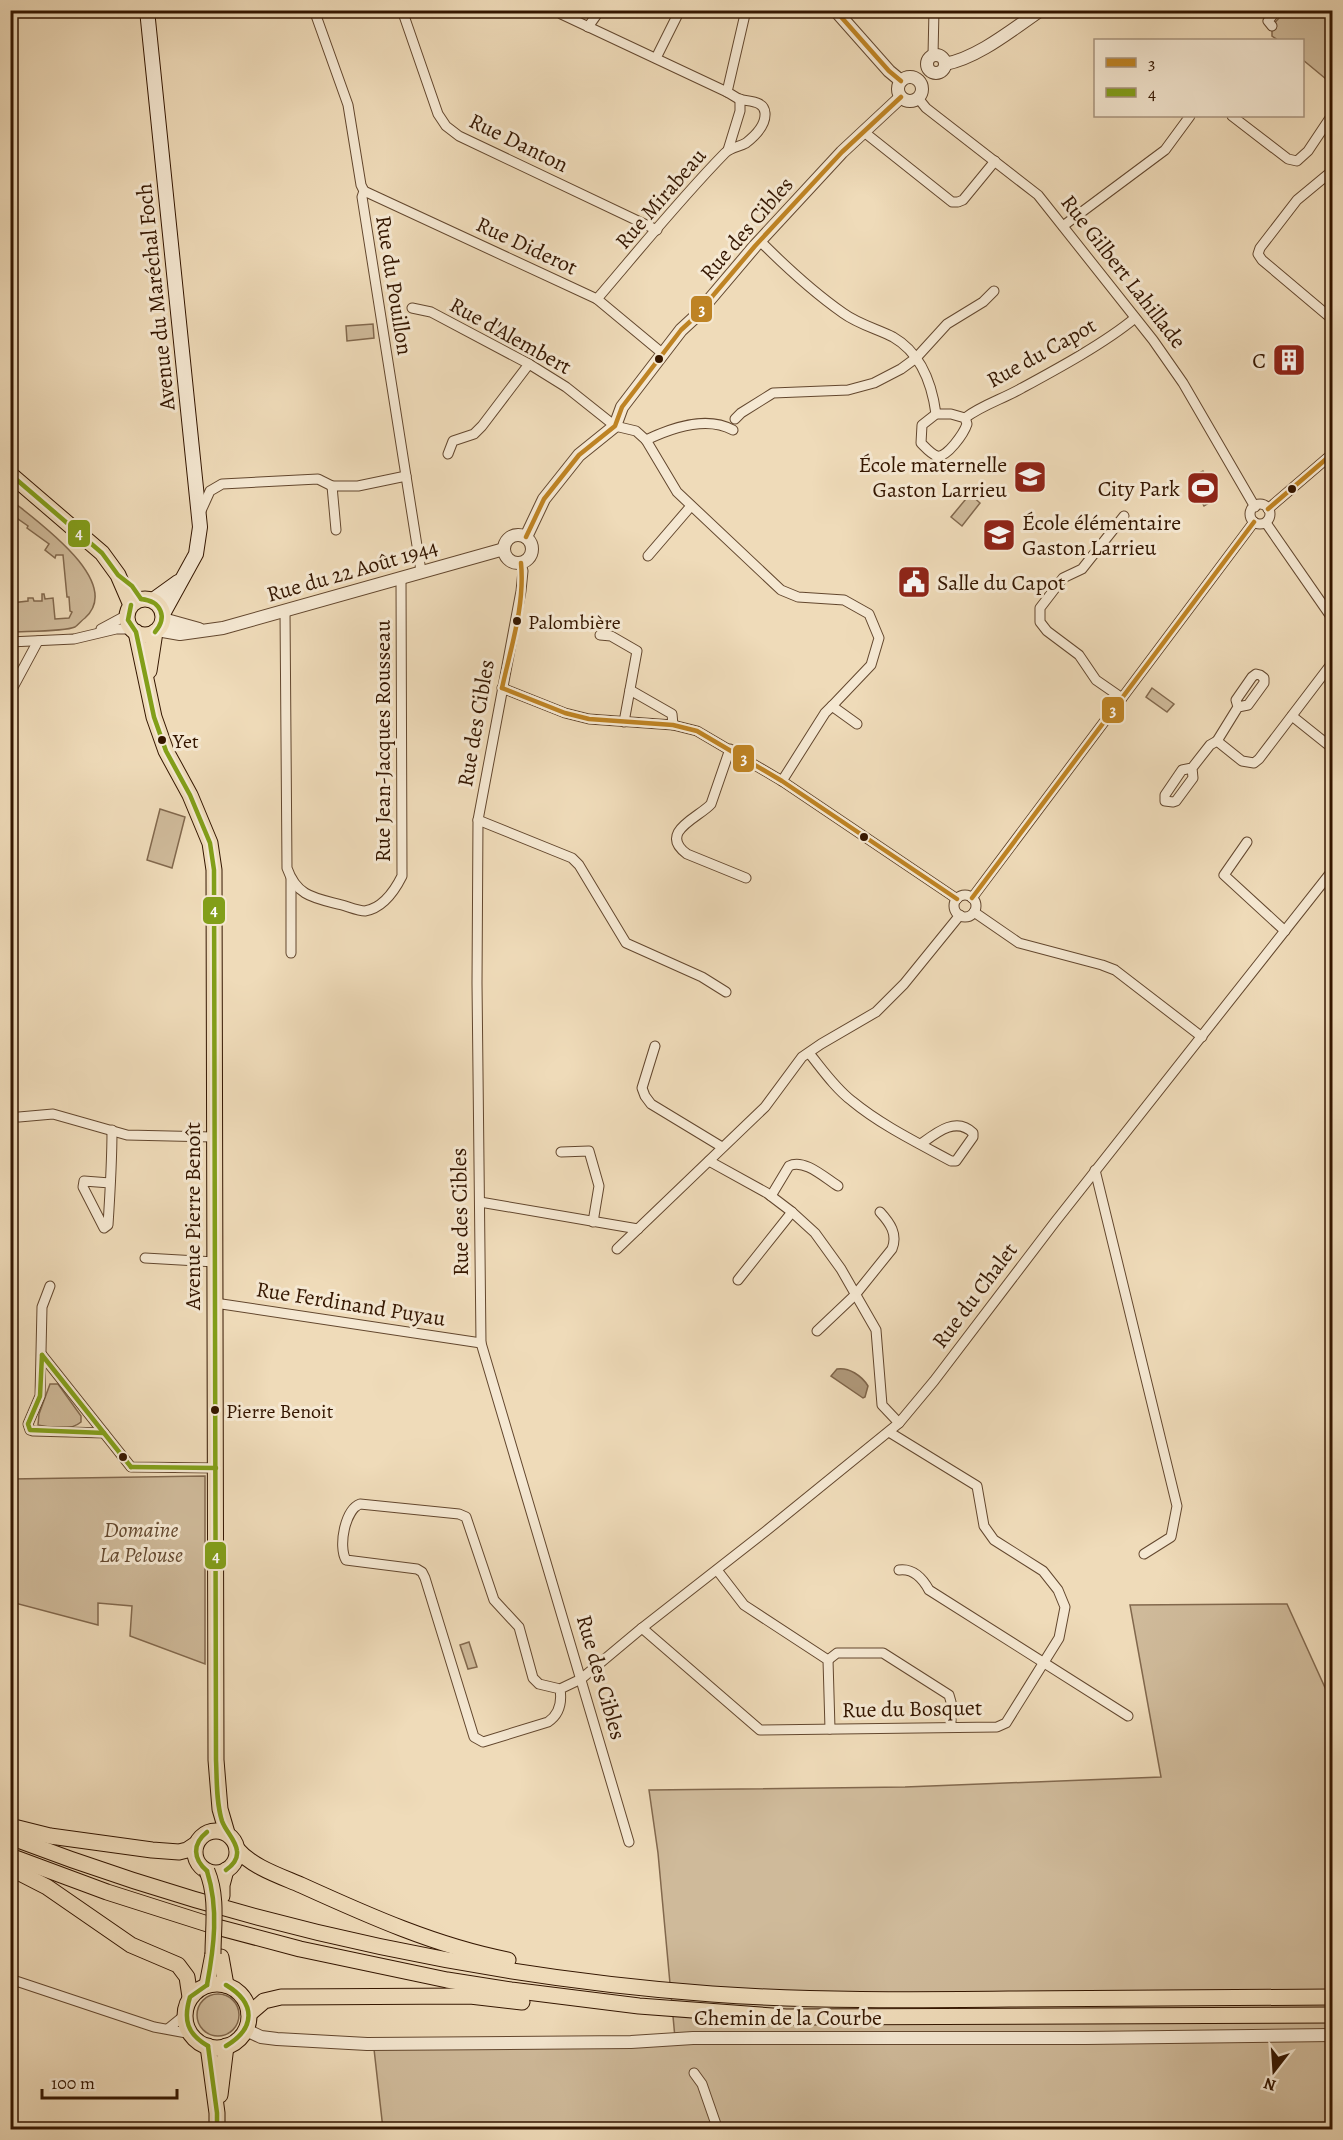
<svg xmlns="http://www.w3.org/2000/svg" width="1343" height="2140" viewBox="0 0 1343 2140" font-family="Alegreya,serif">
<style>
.green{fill:#cfba9a;stroke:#82684d;stroke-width:1.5}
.water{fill:#af987a;stroke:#7e6449;stroke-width:1.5}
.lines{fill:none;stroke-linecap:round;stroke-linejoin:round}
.minor-casing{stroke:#63472e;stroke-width:11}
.tertiary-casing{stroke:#63472e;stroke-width:14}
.secondary-casing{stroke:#341600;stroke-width:16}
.primary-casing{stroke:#341600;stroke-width:17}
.trunk-casing{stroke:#341600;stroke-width:17}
.minor{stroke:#f5e8d2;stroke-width:9}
.tertiary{stroke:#f5e8d2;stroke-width:12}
.secondary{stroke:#f5e8d2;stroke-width:14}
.primary{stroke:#efdbb9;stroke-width:15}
.trunk{stroke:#efdbb9;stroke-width:15}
.primary-bridge-casing{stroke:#341600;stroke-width:17;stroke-linecap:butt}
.primary-bridge{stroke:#efdbb9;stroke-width:15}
.bus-1-casing{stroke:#f5e8d2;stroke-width:9}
.bus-2-casing{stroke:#f5e8d2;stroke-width:9}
.bus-1{stroke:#be8324;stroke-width:4.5}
.bus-2{stroke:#829f19;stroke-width:4.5}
.bus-dot{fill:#341600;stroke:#f5e8d2;stroke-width:2}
.labels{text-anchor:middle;stroke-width:6;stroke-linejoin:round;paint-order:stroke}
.bus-label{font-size:20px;fill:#341600;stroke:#f5e8d2;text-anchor:start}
.street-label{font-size:22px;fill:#341600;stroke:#f5e8d2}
.poi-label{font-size:22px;fill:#341600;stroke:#f5e8d2;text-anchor:end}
.park-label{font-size:22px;font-style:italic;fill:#62472e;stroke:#f5e8d2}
.line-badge{stroke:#f5e8d2;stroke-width:2}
.badge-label{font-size:16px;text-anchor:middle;font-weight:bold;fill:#fff}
</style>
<rect width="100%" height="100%" fill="#efdbb9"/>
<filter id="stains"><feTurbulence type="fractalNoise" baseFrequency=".00333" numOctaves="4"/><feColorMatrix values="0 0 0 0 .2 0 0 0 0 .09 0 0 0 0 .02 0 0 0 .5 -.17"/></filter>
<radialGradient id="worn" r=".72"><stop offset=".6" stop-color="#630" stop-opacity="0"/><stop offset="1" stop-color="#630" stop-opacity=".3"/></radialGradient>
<!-- green -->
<g class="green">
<path d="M 1285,11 L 1332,11 L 1332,84 L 1303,60 L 1302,40 L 1278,40 L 1272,36 L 1272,26 Z"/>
<path d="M 373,324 L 374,338 L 347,341 L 346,326 Z"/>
<path d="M 1203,471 L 1217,498 L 1204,506 L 1189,478 Z"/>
<path d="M 970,494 L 980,503 L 962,526 L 951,517 Z"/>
<path d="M 11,500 C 35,520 125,582 85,618 C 82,620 78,625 75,627 C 64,632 24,631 11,632 L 11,603 L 28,601 L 28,598 L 33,598 L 34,601 L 42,601 L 42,594 L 44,594 L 45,599 L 53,598 L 55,619 L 69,618 L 72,612 L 70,611 L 69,597 L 67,597 L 63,555 L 56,555 L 55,558 L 45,550 L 49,544 L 27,528 L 28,526 L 11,514 Z"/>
<path d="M 1152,688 L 1174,704 L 1167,712 L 1146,697 Z"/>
<path d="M 160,809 L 185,817 L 172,868 L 147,860 Z"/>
<path d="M 50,1384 L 58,1384 L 81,1416 L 81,1422 C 71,1431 51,1428 38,1425 L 39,1414 Z"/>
<path d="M 205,1476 L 205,1664 L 130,1636 L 132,1606 L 98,1603 L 98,1625 L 11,1602 L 11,1479 Z"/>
<path d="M 1287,1604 L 1332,1703 L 1332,2129 L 383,2129 L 374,2049 L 675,2038 L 658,1853 L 649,1790 L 905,1787 L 1161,1777 L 1130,1605 Z"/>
<path d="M 469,1642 L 477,1667 L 468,1669 L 460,1645 Z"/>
<circle cx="218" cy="2015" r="21"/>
</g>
<!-- water -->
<path class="water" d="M 837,1369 C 849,1367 862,1376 868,1386 L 865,1397 L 863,1398 L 831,1376 Z"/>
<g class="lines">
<defs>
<g id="minor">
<path d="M 314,10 L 348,105 L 361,185 L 364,191 L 362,197 L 421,571"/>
<path d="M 402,10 L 438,114 L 446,126 L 459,136 L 657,230"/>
<path d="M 561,14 L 727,92"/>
<path d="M 1272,26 L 1268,21 L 1277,10"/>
<path d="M 588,27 L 600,10"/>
<path d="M 933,55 L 934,10"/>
<path d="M 656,58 L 680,10"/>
<path d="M 918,98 L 926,108 L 1038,195 L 1153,340 L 1183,383 L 1255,507"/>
<path d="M 1232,116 L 1288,159 L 1297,161 L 1308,151 L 1332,115"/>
<path d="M 864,132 L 952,202 L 958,202 L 963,200 L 995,161"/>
<path d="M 728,150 L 740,111 L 740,99"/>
<path d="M 1332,171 L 1297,200 L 1260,248 L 1258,254 L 1262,260 L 1332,319"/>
<path d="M 364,191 L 597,299 L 662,353"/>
<path d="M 1063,226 L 1165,150 L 1190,116"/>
<path d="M 760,241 C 786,267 813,292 843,313 C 858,324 877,329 893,337 C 921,353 932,384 936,414"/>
<path d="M 597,299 C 639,250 680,199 725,153 C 731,147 739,147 746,143 C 755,136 766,125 765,113 C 764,100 748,102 739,99 C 735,97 731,94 727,92 L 746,10"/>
<path d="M 412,308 L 431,312 L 529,364 L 566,387 L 615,426 L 636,431 L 646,440 L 677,492 L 781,590 L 798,597 L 844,600 L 869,614 L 879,638 L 871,665 L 832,706"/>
<path d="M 936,414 L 951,414 L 965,418 L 967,424 C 964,433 947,458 937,456 C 931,454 925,447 921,443 L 922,425 Z"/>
<path d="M 965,418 C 982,405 1003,399 1022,388 C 1057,369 1105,343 1135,318"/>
<path d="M 735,419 L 741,413 L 773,393 L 848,390 L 874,383 L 901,369 L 916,358 L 947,324 L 983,302 L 994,291"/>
<path d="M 646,440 C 671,428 706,415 733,430"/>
<path d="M 448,454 L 453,441 L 474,434 L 482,426 L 529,364"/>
<path d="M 332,486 L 336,530"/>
<circle cx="1260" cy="514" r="10"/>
<path d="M 1268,509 L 1332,454"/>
<path d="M 200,513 L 210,491 L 222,484 L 318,479 L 332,486 L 358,486 L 406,476"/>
<path d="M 1266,523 L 1332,618"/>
<path d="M 648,556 L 691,506"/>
<path d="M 521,563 L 523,571 L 521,591 L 478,820 L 477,983 L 481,1343 L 629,1842"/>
<path d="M 285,611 L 287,868 C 297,897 315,898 342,905 C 349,907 359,911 365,911 C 383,908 395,890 402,876 L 401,578"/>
<path d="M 101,629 L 127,615"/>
<path d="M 600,635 L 611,636 L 637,651 L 624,722"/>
<path d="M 10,642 L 74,639 L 116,629 L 132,629"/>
<path d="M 502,688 L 565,713 L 589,719 L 673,725 L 697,731 L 782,781 L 957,899"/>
<path d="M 630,690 L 672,714 L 673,725"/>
<path d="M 10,693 L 38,641"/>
<path d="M 1122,698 L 1096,680 L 1079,655 L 1047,631 L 1040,622 L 1040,608 L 1063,578 L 1082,569 L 1124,516"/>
<path d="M 1238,707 L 1248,705 L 1264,683 L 1264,678 L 1260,675 L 1256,674 L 1252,677 L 1236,700 L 1238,707 L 1217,741 L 1242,761 L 1254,763 L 1259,759 L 1332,663"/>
<path d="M 1292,716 L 1332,748"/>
<path d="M 730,749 L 711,804 C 700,817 657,832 687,854 L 746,878"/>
<path d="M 1192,768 L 1182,770 L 1165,795 L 1165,801 L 1173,802 L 1176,801 L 1193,778 L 1192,768 L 1210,745 L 1217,741"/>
<path d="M 782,781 L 825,713 L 832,706 L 857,724"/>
<path d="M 478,820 L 572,858 L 579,865 L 626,943 L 702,977 L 726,992"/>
<path d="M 1247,842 L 1224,875 L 1285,931"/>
<path d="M 291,879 L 291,953"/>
<circle cx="965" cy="906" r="11"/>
<path d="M 972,898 L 1254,522"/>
<path d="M 974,912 L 1019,943 L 1102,965 L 1115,970 L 1202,1037"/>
<path d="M 655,1046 L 642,1088 L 645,1096 L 651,1104 L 722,1147"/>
<path d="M 809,1053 C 822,1069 835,1088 852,1101 C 881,1125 918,1143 951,1161 L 956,1161 L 973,1137 L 973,1133 C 956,1116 936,1133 921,1144"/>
<path d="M 19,1117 L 53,1114 L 127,1135 L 213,1137"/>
<path d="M 561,1152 L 589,1151 L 599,1186 L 593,1222"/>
<path d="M 709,1161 L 767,1193 L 792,1212 L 815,1233 L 841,1269 L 876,1330 L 882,1405 L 899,1423"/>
<path d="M 1095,1170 L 1177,1506 L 1171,1537 L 1144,1554"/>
<path d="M 110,1183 L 84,1181 L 83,1187 L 104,1228 L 108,1225 C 110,1194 112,1162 112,1130"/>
<path d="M 771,1196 L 789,1166 C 804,1158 825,1178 838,1186"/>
<path d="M 480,1202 L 638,1229"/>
<path d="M 617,1249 L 765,1107 L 802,1057 L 821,1044 L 876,1012 L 904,984 L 960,915"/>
<path d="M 145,1258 L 215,1262"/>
<path d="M 738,1280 L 792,1212"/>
<path d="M 50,1286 L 42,1307 L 40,1396 L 28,1424 L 30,1430 L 33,1431 L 104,1433"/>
<path d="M 215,1303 L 481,1343"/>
<path d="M 817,1331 L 855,1295 L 892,1249 C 898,1234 890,1223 880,1212"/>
<path d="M 42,1355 L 131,1467 L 216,1468"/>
<path d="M 717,1570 L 744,1605 L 828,1660 L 830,1729"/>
<path d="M 899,1570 C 913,1568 923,1579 929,1590 L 1128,1716"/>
<path d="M 642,1628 L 760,1730 L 997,1727 L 1006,1723 L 1059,1638 L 1065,1607 L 1058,1590 L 1043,1571 L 994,1540 L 984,1526 L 977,1486 L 889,1432"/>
<path d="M 828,1660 L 837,1653 L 883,1653 L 949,1695 L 951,1702 L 951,1727"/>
<path d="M 560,1689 L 539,1684 L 533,1678 L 519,1627 L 494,1600 L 466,1517 L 459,1514 L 360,1504 C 345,1510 338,1546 346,1560 L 417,1569 L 422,1572 L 425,1578 L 474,1737 L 483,1742 L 548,1722 C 560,1714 562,1702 560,1689 L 581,1679 L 642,1628 L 766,1531 L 899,1423 L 934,1381 L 1055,1222 L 1332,871"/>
<path d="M 10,1979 L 154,2027 L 192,2034"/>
<path d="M 169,2028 L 185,2015"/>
<path d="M 694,2073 L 702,2084 L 718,2130"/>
</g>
<g id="tertiary">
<path d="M 835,10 L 889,71 L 901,81"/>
<circle cx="936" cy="64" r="9"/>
<path d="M 945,64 C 978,58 1013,29 1041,10"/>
<circle cx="910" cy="89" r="12"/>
<circle cx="518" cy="549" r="14"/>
<path d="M 526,537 L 544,499 L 579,455 L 615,426 L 622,407 L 681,330 L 694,318 L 755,246 L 842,152 L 901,97"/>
<path d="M 163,619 L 199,629"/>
<path d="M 157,630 L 180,634 L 223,628 L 504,549"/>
<path d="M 246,2030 L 261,2037 L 277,2039 L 367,2044 L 631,2042 L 693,2038 L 1086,2038 L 1332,2035"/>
</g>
<g id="secondary">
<path d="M 147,10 L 200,527 L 196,554 L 163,614"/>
<path d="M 153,600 L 178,582"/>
</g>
<g id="primary">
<path d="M 10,474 L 102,553 L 118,575 L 131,605"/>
<circle cx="145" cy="617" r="18"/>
<path d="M 136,632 L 154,717 L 166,751 L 190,795 L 210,843 L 214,870 L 216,1760 L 220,1809 L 227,1833"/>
<path d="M 149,671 L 155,632"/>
<circle cx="216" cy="1852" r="21"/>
<path d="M 222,1896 L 222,1885 L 226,1870"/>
<path d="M 221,1957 L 226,1985"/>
<circle cx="217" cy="2016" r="32"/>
<path d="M 207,1985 L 213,1954"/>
<path d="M 208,2046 L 217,2113 L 217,2130"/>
<path d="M 220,2095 L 226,2046"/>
</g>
<g id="trunk">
<path d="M 10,1826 L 50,1836 L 152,1850 L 179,1852 L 187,1850 L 196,1844"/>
<path d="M 10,1837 C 235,1923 472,1976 712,1994 C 811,2001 910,2000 1009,1999 C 1117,1998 1225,1997 1332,1997"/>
<path d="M 237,1849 C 252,1867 280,1876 301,1885 C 367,1915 436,1946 508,1960"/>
<path d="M 10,1856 L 107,1892 L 217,1927 L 300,1949 L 447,1980 L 511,1990 L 639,2006 L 786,2017 L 1332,2015"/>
<path d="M 10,1868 L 47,1887 L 131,1945 L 178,1965 L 187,1977 L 190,1997"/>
<path d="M 249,2014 L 264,2001 L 281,1997 L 470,1996 L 522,2002"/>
</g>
</defs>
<!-- minor casing -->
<use href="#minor" class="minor-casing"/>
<!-- tertiary casing -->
<use href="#tertiary" class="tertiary-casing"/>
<!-- secondary casing -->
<use href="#secondary" class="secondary-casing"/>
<!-- primary casing -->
<use href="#primary" class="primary-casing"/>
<!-- trunk casing -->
<use href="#trunk" class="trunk-casing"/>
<!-- minor -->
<use href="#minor" class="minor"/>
<!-- tertiary -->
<use href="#tertiary" class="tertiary"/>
<!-- secondary -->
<use href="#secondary" class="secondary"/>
<!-- primary -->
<use href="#primary" class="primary"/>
<!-- trunk -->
<use href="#trunk" class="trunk"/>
<defs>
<path id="primary-bridge" d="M 207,1871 C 218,1897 213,1927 213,1954"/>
</defs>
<!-- primary-bridge casing -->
<use href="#primary-bridge" class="primary-bridge-casing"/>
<!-- primary-bridge -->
<use href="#primary-bridge" class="primary-bridge"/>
<defs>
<g id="bus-1">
<path d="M 835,10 L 889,71 L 901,81"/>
<path d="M 1268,509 L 1332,454"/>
<path d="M 526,537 L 544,499 L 579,455 L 615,426 L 622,407 L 681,330 L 694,318 L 755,246 L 842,152 L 901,97"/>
<path d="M 502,688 L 565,713 L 589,719 L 673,725 L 697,731 L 782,781 L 957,899"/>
<path d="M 502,688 C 511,647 525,605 521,563"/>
<path d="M 972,898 L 1254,522"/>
</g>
<g id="bus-2">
<path d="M 10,474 L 102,553 L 118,575 L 132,586 L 141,599"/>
<path d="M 141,599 C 161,601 168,617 155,632"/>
<path d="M 131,605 L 128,620 L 136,632 L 154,717 L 166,751 L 190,795 L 210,843 L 214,870 L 216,1760 C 217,1780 216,1802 222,1821 C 226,1832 236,1840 237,1851 C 238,1859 233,1865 226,1870"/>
<path d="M 42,1355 L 40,1396 L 28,1424 L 30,1430 L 104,1433"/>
<path d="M 42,1355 L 131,1467"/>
<path d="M 131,1467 L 216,1468"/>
<path d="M 207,1832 C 192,1844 193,1859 207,1871"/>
<path d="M 207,1871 C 219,1909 214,1947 207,1985"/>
<path d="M 207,1985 L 190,1997 C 183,2020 187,2034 208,2046"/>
<path d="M 226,1985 C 256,2003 256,2028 226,2046"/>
<path d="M 208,2046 L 217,2113 L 217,2130"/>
</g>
</defs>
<!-- bus-1 casing -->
<use href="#bus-1" class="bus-1-casing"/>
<!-- bus-2 casing -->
<use href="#bus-2" class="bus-2-casing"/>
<!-- bus-1 -->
<use href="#bus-1" class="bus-1"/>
<!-- bus-2 -->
<use href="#bus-2" class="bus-2"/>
</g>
<!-- icons -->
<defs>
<symbol id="building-square" viewBox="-11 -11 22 22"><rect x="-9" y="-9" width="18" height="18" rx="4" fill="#8f2418" stroke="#f5e8d2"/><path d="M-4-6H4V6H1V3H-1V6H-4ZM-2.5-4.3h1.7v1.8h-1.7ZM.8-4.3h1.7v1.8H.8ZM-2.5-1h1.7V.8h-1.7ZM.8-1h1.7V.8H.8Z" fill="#fff"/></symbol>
<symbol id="school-square" viewBox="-11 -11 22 22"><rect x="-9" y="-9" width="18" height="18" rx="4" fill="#8f2418" stroke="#f5e8d2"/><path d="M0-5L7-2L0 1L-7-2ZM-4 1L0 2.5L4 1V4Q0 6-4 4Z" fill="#fff"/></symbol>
<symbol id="stadium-square" viewBox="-11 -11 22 22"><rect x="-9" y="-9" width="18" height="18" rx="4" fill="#8f2418" stroke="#f5e8d2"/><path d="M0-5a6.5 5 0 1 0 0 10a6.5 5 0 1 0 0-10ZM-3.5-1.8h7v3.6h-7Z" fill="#fff"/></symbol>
<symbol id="civic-square" viewBox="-11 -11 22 22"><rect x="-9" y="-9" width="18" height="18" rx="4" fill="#8f2418" stroke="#f5e8d2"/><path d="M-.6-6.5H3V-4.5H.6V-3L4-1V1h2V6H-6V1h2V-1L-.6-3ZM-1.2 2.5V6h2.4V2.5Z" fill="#fff"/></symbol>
</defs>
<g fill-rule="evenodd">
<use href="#building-square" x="1270" y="341" width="38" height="38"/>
<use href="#school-square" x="1011" y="458" width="38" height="38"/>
<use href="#stadium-square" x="1184" y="469" width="38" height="38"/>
<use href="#school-square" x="980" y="516" width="38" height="38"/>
<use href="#civic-square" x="895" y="563" width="38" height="38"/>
</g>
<!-- markers -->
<g class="bus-dot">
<circle cx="659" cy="359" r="5"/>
<circle cx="1292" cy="489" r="5"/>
<circle cx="517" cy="621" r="5"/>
<circle cx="162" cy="740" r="5"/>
<circle cx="864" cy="837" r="5"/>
<circle cx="215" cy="1410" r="5"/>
<circle cx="123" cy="1457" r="5"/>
</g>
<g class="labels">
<!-- bus labels -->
<g class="bus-label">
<text x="528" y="629">Palombière</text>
<text x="173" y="748">Yet</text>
<text x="226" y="1418">Pierre Benoit</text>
</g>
<!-- street labels -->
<g class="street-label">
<text transform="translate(519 142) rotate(26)" y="8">Rue Danton</text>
<text transform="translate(660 198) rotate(-49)" y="8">Rue Mirabeau</text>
<text transform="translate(746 228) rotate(-49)" y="8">Rue des Cibles</text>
<text transform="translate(527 245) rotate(25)" y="8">Rue Diderot</text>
<text transform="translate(1124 271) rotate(52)" y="8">Rue Gilbert Lahillade</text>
<text transform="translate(395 285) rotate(81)" y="8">Rue du Pouillon</text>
<text transform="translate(155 297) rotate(-96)" y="8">Avenue du Maréchal Foch</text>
<text transform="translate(511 335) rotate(29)" y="8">Rue d'Alembert</text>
<text transform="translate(1041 352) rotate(-29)" y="8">Rue du Capot</text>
<text transform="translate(352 570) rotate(-16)" y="8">Rue du 22 Août 1944</text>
<text transform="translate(475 723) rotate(-80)" y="8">Rue des Cibles</text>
<text transform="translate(382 741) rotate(-90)" y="8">Rue Jean-Jacques Rousseau</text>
<text transform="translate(459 1212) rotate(-91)" y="8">Rue des Cibles</text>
<text transform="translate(192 1216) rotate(-90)" y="8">Avenue Pierre Benoît</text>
<text transform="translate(974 1295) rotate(-53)" y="8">Rue du Chalet</text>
<text transform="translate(351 1303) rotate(9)" y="8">Rue Ferdinand Puyau</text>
<text transform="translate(602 1677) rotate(74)" y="8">Rue des Cibles</text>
<text transform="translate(912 1708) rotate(-1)" y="8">Rue du Bosquet</text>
<text x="788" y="2025">Chemin de la Courbe</text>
</g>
<!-- poi labels -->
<g class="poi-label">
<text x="1266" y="368">C</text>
<text x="1007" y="472">École maternelle<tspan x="1007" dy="25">Gaston Larrieu</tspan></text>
<text x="1180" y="496">City Park</text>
<text x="1022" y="530" text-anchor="start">École élémentaire<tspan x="1022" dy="25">Gaston Larrieu</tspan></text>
<text x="937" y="590" text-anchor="start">Salle du Capot</text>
</g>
<!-- park labels -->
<g class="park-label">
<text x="141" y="1537">Domaine<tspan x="141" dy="25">La Pelouse</tspan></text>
</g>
</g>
<g class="line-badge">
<rect x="690" y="295" width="23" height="28" rx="6" fill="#be8324"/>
<rect x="67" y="519" width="24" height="29" rx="6" fill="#829f19"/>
<rect x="1101" y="696" width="24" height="28" rx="6" fill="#be8324"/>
<rect x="732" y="744" width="23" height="29" rx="6" fill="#be8324"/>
<rect x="202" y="896" width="24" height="29" rx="6" fill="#829f19"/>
<rect x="204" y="1541" width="23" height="29" rx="6" fill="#829f19"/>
</g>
<g class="badge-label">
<text x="702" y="315">3</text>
<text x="79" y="539">4</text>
<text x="1113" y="716">3</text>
<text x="744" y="764">3</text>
<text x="214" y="916">4</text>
<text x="216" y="1562">4</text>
</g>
<!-- margin -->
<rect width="1343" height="2140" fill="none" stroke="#efdbb9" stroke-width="36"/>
<rect x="12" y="12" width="1319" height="2116" fill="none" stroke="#341600" stroke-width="3"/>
<rect x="18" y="18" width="1307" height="2104" fill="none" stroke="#341600" stroke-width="1.5"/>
<!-- legend -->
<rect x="1094" y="39" width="210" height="78" fill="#f5e8d2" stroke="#a8947e" stroke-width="1.5"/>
<rect x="1106" y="58" width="30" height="9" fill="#be8324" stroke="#a8947e" stroke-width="1.5"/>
<text x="1148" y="69" font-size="18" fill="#341600">3</text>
<rect x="1106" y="88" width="30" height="9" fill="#829f19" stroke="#a8947e" stroke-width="1.5"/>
<text x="1148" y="99" font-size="18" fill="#341600">4</text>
<!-- north arrow -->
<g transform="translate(1274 2071) rotate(197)" stroke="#f5e8d2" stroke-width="4.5" paint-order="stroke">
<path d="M0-4.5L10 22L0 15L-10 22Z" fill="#341600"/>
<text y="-9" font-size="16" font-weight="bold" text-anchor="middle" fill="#341600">N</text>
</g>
<!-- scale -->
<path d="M42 2089v9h135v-9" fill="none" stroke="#341600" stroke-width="3"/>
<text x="51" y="2089" font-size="18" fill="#341600" stroke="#f5e8d2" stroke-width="4.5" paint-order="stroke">100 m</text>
<rect width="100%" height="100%" filter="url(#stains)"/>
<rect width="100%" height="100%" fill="url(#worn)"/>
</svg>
